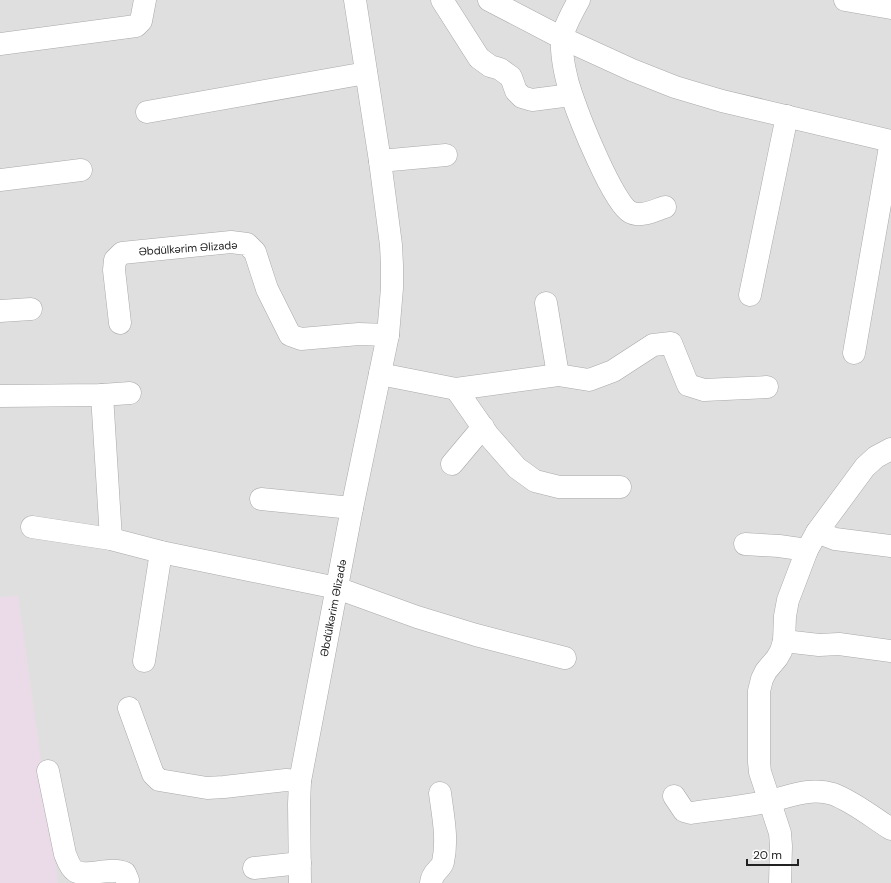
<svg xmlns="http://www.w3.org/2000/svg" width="891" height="883" viewBox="0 0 891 883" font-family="'DM Sans',sans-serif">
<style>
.residential{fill:#e0dfdf}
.industrial{fill:#ebdbe8}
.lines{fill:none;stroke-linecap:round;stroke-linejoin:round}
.minor-casing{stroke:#a9a9a9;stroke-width:23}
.minor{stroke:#fff;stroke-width:22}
.labels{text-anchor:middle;stroke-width:3;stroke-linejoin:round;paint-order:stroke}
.street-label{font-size:11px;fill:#222;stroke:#fff}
</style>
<rect width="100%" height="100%" fill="#f2efe9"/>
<!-- residential -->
<rect class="residential" x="0" y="0" width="891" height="883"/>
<!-- industrial -->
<path class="industrial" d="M 18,596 L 58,883 L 0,883 L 0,597 Z"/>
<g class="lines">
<defs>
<g id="minor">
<path d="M 442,0 L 479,58 L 490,66 L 500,69 L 511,77 L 516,91 L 522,97 L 532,100 L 571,95"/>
<path d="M 489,0 L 562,38 L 632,70 L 675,87 L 722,101 L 891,141"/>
<path d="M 579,0 C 574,9 563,30 562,39 C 561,56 566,80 572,96 C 579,117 613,203 630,212 C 641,218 655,210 665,207"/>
<path d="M 845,0 L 891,8"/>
<path d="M 0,44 L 136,26 L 141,21 L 145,0"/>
<path d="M 147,112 L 366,73"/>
<path d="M 380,161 L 446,155"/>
<path d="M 0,180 L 81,170"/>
<path d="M 750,295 L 787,116"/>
<path d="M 546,303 L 558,375"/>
<path d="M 0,311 L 31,309"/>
<path d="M 120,323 L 114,270 L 115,260 L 122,253 L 231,242 L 247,244 L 255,252 L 267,289 L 290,335 L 301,339 L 359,334 L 388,335"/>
<path d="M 854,353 L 891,141"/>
<path d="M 380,374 L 456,389 L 558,375 L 589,380 L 613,371 L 653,345 L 671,343 L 688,385 L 704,390 L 767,387"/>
<path d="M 456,389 L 488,435 L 517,468 L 535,481 L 559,487 L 620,487"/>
<path d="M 102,395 L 111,539"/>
<path d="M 0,396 L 102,395 L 130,393"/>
<path d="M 452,464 L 483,427"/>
<path d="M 261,499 L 352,508"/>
<path d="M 32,527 L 111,539 L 161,552 L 337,588 L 417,617 L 476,635 L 565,658"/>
<path d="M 817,532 L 835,539 L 891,546"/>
<path d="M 745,544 L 779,546 L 807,550"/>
<path d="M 784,641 L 819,645 L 839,644 L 891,651"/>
<path d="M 144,661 L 161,552"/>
<path d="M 129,708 L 153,774 L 159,780 L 207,788 L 224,787 L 286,780 L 300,781"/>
<path d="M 48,771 L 65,854 C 67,859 70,868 75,871 C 87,878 110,866 125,873 L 128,880 L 127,883"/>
<path d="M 674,796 L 684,811 L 691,813 C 717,809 744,807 770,801 C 791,796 811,787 833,794 C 854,802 872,817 891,829"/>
<path d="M 254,868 L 300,863"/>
<path d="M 300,883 L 299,804 L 300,781 L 352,508 L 388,335 L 392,288 L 392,265 L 391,245 L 380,161 L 355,0"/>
<path d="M 431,883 C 432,871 441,870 443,862 C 448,839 443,816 440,793"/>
<path d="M 780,883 L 781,846 L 780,833 L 760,772 L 759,762 L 759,691 L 762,679 L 766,671 L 777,658 L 781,651 L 784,641 L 785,616 L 788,600 L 807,550 L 817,532 L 865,467 L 876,457 L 891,449"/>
</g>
</defs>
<!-- minor casing -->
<use href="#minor" class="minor-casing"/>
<!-- minor -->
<use href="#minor" class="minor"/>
</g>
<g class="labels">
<!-- street labels -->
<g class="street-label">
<text transform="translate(188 248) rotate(-4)" y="4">Əbdülkərim Əlizadə</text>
<text transform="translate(333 608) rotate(-79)" y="4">Əbdülkərim Əlizadə</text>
</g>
</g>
<!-- scale -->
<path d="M747 859v6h51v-6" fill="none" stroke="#222222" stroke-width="2"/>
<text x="753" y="859" font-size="12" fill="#222222" stroke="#ffffff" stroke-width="3" paint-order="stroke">20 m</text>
</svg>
